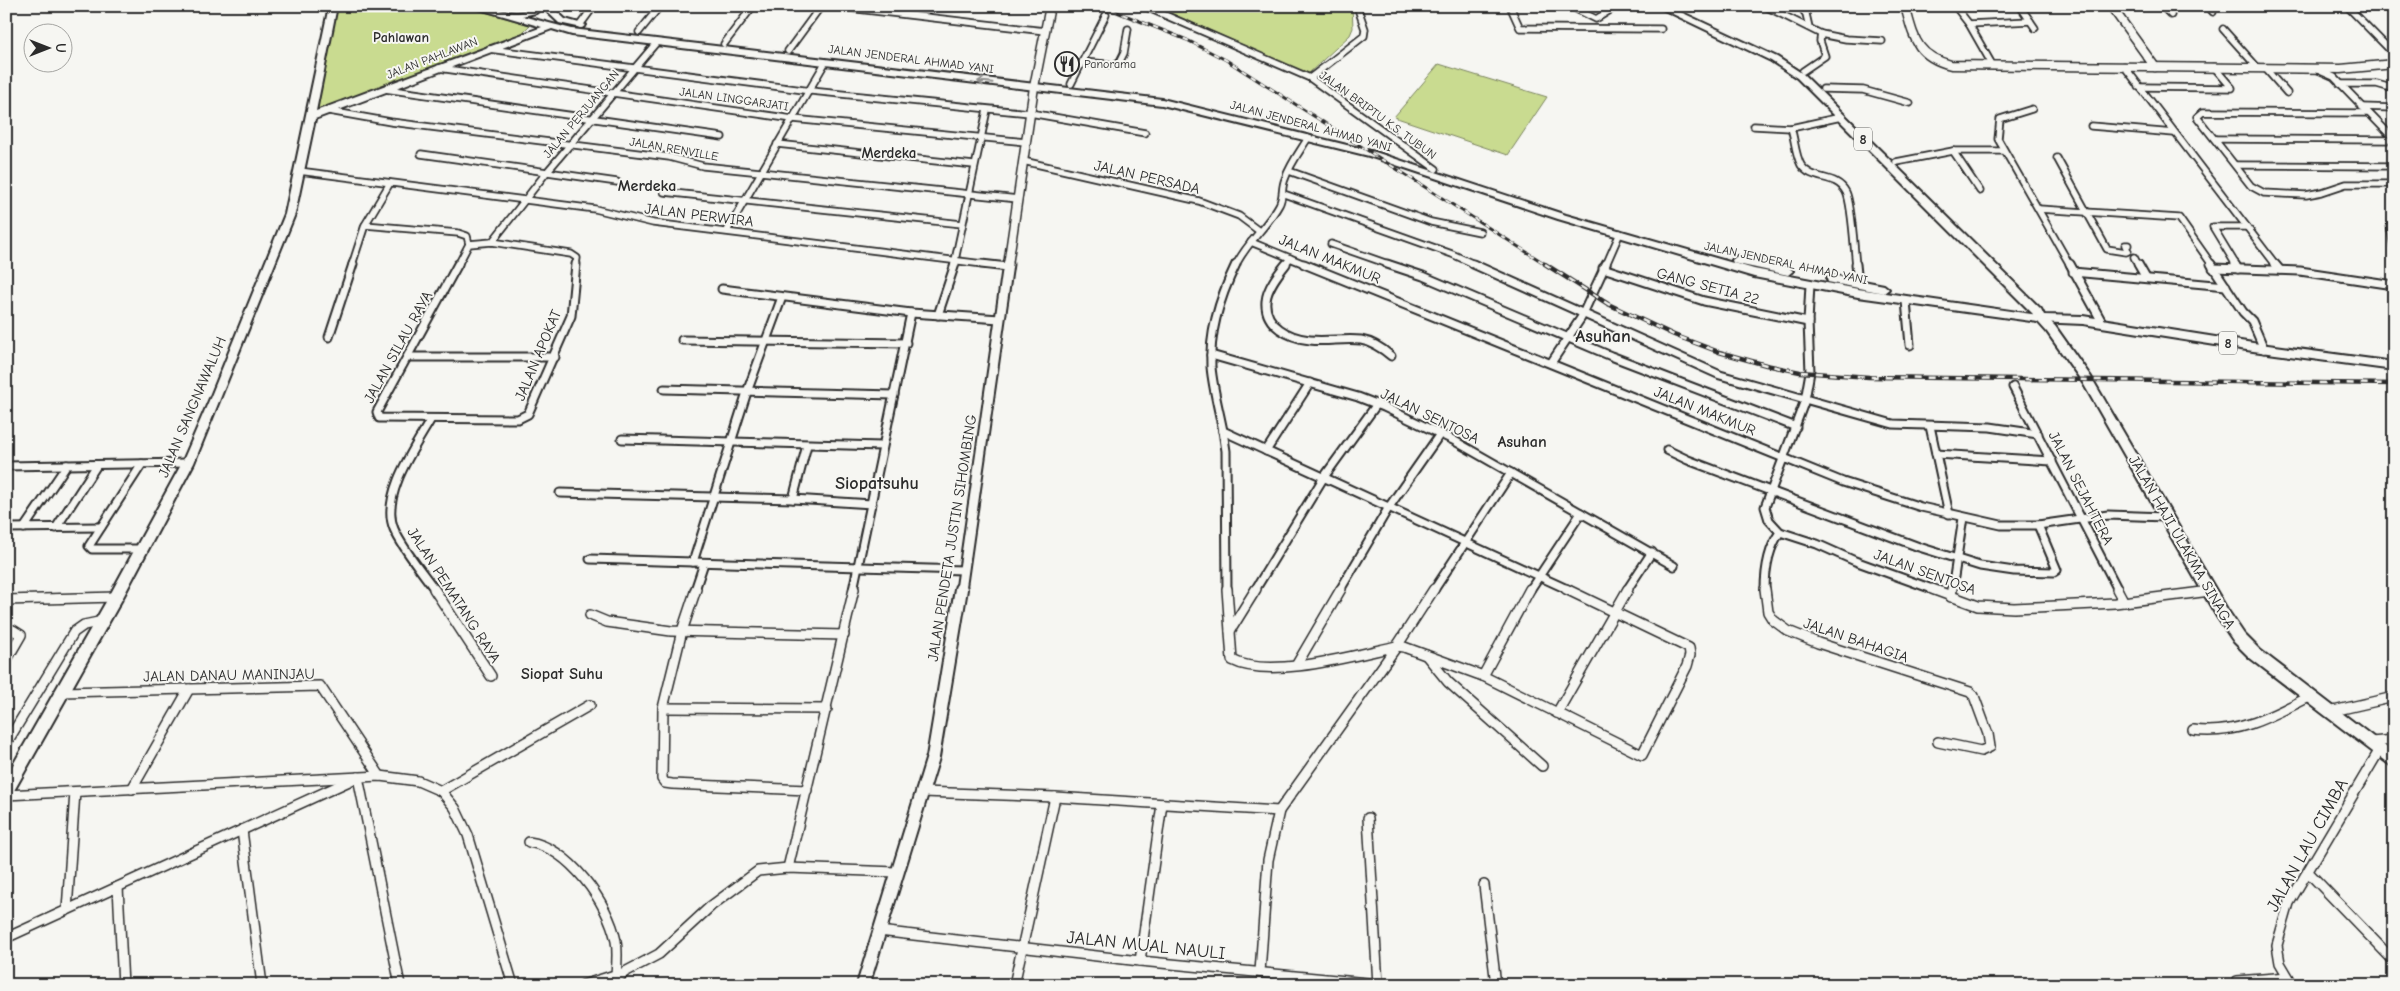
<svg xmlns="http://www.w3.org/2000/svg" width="2400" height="991" viewBox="0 0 2400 991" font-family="'Comic Neue',sans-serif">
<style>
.green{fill:#c9db90;stroke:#7a835e}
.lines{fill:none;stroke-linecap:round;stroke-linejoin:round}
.river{fill:#8dd8ed;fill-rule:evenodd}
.minor-far2-casing{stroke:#2b2b2b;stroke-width:9}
.minor-far1-casing{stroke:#2b2b2b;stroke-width:11}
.minor-casing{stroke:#2b2b2b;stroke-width:12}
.tertiary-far2-casing{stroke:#2b2b2b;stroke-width:11}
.tertiary-far1-casing{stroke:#2b2b2b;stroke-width:13}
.tertiary-casing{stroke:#2b2b2b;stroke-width:16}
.primary-casing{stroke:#2b2b2b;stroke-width:4}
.trunk-casing{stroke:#2b2b2b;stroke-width:4}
.minor-far2{stroke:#f6f6f2;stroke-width:5.5}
.minor-far1{stroke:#f6f6f2;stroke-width:7}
.minor{stroke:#f6f6f2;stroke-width:9}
.tertiary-far2{stroke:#f6f6f2;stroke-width:8}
.tertiary-far1{stroke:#f6f6f2;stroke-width:9}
.tertiary{stroke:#f6f6f2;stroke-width:12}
.primary{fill:#f6f6f2;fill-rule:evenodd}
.trunk{fill:#f6f6f2;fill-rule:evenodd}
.rail-far1-casing{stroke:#2b2b2b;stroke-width:3}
.rail-casing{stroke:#2b2b2b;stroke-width:4.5}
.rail-far1{stroke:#f6f6f2;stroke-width:2;stroke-dasharray:5.5;stroke-linecap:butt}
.rail{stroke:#f6f6f2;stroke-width:2.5;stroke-dasharray:7;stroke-linecap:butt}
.oneway{stroke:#90908e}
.labels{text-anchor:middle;stroke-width:4;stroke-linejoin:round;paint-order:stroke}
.far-street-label{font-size:12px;fill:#2b2b2b;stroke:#f6f6f2}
.far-poi-label{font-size:12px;fill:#2b2b2b;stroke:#f6f6f2;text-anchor:start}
.far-neighbourhood-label{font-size:14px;font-weight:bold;fill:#2b2b2b;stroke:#f6f6f2}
.shield{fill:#f6f6f2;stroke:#686867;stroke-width:1}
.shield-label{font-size:14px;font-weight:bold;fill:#2b2b2b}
.far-quarter-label{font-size:15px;font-weight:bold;fill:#2b2b2b;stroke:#f6f6f2}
.street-label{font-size:15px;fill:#2b2b2b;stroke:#f6f6f2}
.neighbourhood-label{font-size:16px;font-weight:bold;fill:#2b2b2b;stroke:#f6f6f2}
.quarter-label{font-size:18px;font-weight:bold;fill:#2b2b2b;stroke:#f6f6f2}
.near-street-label{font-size:18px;fill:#2b2b2b;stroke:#f6f6f2}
</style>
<rect width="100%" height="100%" fill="#f6f6f2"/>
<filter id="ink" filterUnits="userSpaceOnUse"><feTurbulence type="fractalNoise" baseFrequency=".02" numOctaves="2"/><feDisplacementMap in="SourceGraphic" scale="10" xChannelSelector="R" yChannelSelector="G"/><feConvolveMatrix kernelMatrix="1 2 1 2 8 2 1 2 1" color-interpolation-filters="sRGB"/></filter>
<g filter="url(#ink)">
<!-- green -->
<g class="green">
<path d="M 338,6 L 464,6 L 530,25 L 522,33 L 322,110 L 317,109 Z"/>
<path d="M 1155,6 L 1352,6 L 1353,28 L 1350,35 L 1308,74 Z"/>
<path d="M 1439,64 L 1547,97 L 1508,155 L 1394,117 Z"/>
</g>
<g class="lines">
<!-- river -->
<path class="river" d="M 6,6 L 20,6 L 6,13 Z"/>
<defs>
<g id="minor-far2">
<path d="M 831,6 L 1045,31"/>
<path d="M 1144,6 L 1310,78 L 1436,169"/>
<path d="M 1510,6 L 1520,28 L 1661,29"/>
<path d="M 1570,6 L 1596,19 L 1617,6"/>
<path d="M 1765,6 L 1821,34 L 1846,39 L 1882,41"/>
<path d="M 1800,6 L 1806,14 L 1809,27"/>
<path d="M 1955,6 L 1969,24 L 1993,66"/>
<path d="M 2020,6 L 2035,28"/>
<path d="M 2162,6 L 2171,15"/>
<path d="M 2208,6 L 2213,12"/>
<path d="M 2347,6 L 2394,54"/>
<path d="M 1969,24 L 2030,21"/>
<path d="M 580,25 L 594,6"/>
<path d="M 2223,29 L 2258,68"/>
<path d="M 639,32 L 660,6"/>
<path d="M 724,44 L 753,6"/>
<path d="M 489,49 L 811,91 L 1030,113 L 1145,133"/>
<path d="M 788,51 L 821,6"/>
<path d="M 1083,62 L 1118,65 L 1124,53 L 1128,29"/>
<path d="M 2124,66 L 2276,265"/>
<path d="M 439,68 L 793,119 L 1026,142"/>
<path d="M 2265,68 L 2287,93"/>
<path d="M 2318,70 L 2334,77 L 2394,139"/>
<path d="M 1803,71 L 1825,56 L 1820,41 L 1821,34"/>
<path d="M 1310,78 L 1364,36 L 1365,29 L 1357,6"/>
<path d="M 1071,84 L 1106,15"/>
<path d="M 2340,84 L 2377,84 L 2394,89"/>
<path d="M 2139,87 L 2232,88 L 2214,67"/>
<path d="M 385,89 L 722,137"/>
<path d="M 1823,89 L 1863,90 L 1910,103"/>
<path d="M 2362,107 L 2394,108"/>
<path d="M 2032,109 L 2000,119 L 1998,139 L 2070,265"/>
<path d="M 329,111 L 391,122 L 669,157 L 703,166 L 1018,199"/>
<path d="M 2367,113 L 2203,112 L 2197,117 L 2251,186 L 2264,193 L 2306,195 L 2322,192 L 2346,184 L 2394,184"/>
<path d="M 1841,117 L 1791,128 C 1795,140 1795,154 1801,165 C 1812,182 1836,173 1846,192 C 1852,204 1854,249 1856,265"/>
<path d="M 1754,126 L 1791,128"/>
<path d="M 2091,126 L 2174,133"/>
<path d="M 2215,139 L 2394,140"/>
<path d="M 777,144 L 974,165"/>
<path d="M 1953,151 L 1980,191"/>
<path d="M 421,154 L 617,182"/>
<path d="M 2057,158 L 2107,249 L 2126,252 L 2128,251 L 2125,245 L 2128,245"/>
<path d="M 1023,161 L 1199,201 L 1239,216 L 1259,231"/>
<path d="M 1896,162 L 1953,151 L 2004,151"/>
<path d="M 2236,165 L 2394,166"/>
<path d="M 299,171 L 595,209 L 653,223 L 991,265"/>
<path d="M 1289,171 L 1431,222 L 1480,232"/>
<path d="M 664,192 L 962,224"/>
<path d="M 1284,194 L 1452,254 L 1476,265"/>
<path d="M 2039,209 L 2179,218 L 2212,265"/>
<path d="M 365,225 L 458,233 L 467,236 L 469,244"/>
<path d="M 2390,226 L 2394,247"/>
<path d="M 727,231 L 825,63"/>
<path d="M 492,242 L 546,173 L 656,43"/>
<path d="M 1251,242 L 1307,265"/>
<path d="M 1331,244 L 1391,265"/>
<path d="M 2134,257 L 2138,265"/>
<path d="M 352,265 L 365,225 L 390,183"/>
<path d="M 458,265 L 469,244 L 492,242 L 571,254 L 577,258 L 576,265"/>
<path d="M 954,265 L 987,110"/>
<path d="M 1236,265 C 1247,242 1267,227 1279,205 C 1284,196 1281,188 1285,179 C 1290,164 1300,151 1308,138"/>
<path d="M 1285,265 L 1290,258"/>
<path d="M 1606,265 L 1620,233"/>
<path d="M 2236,265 L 2213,227 L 2247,227"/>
</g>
<g id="minor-far1">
<path d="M 458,264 L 377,412 L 379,418 L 518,419 L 528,414 L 571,316 L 576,264"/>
<path d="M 981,264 L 1008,267"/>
<path d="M 1286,264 C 1278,274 1267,288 1266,301 C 1264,326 1290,338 1310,340 C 1327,342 1344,338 1361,340 C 1373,342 1382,348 1391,356"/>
<path d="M 1304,264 L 1843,482 L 1921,507 L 2001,525 L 2038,525 L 2108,515 L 2166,517"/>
<path d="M 1387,264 L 1423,276 L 1611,356 L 1796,427"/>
<path d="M 1473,264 L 1720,375 L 1893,424 L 1990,427 L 2038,434"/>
<path d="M 1856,264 L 1858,284"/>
<path d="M 2070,264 L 2102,322"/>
<path d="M 2138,264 L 2146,278"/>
<path d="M 2211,264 L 2243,312 L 2252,321 L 2264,349"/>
<path d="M 2235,264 L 2238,269"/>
<path d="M 2275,264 L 2280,270"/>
<path d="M 1603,268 L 1704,301 L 1808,322"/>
<path d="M 2213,268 L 2300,271 L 2394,285"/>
<path d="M 2073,272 L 2226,286"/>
<path d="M 1810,284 L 1808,322 L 1810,372 L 1805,400 L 1765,507 L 1769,520 L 1780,532 L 1817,544 L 1855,561 L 1935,590"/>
<path d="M 722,289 L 911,313 L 1000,319"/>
<path d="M 1906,301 L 1910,345"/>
<path d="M 938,315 L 955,264"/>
<path d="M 329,337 L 353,264"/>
<path d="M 682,340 L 906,343"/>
<path d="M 1211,355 L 1358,397 L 1384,407 L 1453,440 L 1674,566"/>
<path d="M 408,357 L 555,357"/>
<path d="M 1551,363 L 1581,318 L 1606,264"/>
<path d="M 2013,387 L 2118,590"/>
<path d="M 664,389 L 894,395"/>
<path d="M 431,419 C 415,447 380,496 394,529 C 402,548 423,573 435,590"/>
<path d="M 1930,426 L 1949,514"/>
<path d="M 1223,431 L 1569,590"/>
<path d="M 1223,431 L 1226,451 L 1227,590"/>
<path d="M 1223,431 C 1219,410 1213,389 1211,367 C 1209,332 1221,295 1236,264"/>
<path d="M 622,439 L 882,446"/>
<path d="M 1667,450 L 1688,460 L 1919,547 L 1980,566 L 2014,571 L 2054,572 L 2057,570 L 2038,525"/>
<path d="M 1266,451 L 1310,383"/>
<path d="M 1936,454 L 2052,461"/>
<path d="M 142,464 L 89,546 L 92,549 L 143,549"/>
<path d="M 6,466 L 188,463"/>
<path d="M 560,493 L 793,499 L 872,504"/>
<path d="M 793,499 L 807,445"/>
<path d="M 6,528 L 101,527"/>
<path d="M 24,528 L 67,465"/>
<path d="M 56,528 L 97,465"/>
<path d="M 590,559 L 964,570"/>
<path d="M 693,562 L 747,392 L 782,297"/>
<path d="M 695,590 L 704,563"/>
<path d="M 853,590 L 911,313"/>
<path d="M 1255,590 L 1324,477 L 1377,404"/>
<path d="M 1340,590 L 1389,507 L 1440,434"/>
<path d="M 1434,590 L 1511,473"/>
<path d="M 1530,590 L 1581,513"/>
<path d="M 1627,590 L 1652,552"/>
<path d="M 1765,590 C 1765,570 1768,549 1780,532"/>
<path d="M 1952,590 L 1963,518"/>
</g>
<g id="minor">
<path d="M 434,589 L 491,676"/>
<path d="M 696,589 L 682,631 L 663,708 L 662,779 L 665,783 L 672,784 L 807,790"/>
<path d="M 1227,589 L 1232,660 C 1270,680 1355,655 1397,646 L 1404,647 L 1483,676 L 1642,755 L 1687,666 L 1690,655 L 1689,648 L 1566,589"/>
<path d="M 1765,589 L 1768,612 L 1773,620 L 1788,631 L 1818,643 L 1970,692 L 1974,696 L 1988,734 L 1990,747 L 1981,751 L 1938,742"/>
<path d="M 1932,589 L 1978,606 L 2014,608 L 2115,603 L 2210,591"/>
<path d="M 2117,589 L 2124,602"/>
<path d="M 1951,597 L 1952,589"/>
<path d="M 6,600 L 116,597"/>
<path d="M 590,615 L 607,622 L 671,631 L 844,635"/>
<path d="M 6,631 L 13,630 L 21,635 L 6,661"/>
<path d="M 1230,631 L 1256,589"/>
<path d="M 1426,655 L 1448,682 L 1542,766"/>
<path d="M 1297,664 L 1341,589"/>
<path d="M 1483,676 L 1530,589"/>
<path d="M 62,692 L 320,686 L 380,776"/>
<path d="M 663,708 L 827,709"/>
<path d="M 2329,712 L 2394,697"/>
<path d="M 1557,713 L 1628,589"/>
<path d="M 2193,730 C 2236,736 2272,716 2309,697"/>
<path d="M 2371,742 L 2394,740"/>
<path d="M 6,744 L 74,632 L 84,625 L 103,621"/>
<path d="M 132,789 L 189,689"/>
<path d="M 441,791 L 590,705"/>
<path d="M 923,792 L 1055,797 L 1279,811"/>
<path d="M 6,795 L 380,776 L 418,781 L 441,791 L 455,808 L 468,835 L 513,985"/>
<path d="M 1368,818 L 1378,985"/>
<path d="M 242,830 L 262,985"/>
<path d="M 529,842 C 569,848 608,902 616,941 C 618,952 617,964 616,975"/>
<path d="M 788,868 L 854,589"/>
<path d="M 2309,873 L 2394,961"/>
<path d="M 1484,885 L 1496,985"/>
<path d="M 118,887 L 123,985"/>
<path d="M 67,910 L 75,792"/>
<path d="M 879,931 L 1140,961 L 1378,984 L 1409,985"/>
<path d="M 6,938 L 358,777 L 400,985"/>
<path d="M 1140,961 L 1162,804"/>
<path d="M 1260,972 L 1268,860 L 1279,811 L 1397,646 L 1434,589"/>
<path d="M 583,985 L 621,973"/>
<path d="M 611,985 L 625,972 L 659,954 L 711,906 L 758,871 L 788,868 L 896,872"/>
<path d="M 1014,985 L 1055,797"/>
<path d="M 2235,985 L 2237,981 L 2288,977"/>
<path d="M 2293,985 L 2280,963 L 2277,945 L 2289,903 L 2379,751"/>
</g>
<g id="tertiary-far2">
<path d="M 1905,6 C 1914,38 1916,56 1951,65 L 2341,69 L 2394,64"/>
<path d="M 2111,6 L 2155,67"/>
<path d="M 1008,265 L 1034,87 L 1050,6"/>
</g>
<path id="tertiary-far1" d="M 961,590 L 1008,264"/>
<path id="tertiary" d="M 863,985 L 933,757 L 961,589"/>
<g id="primary">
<path d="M 329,6 L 337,6 L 316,111 L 542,27 L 469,6 C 474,6 480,6 485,7 C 501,9 519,19 533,6 L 551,6 L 565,19 L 586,25 L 582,28 L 559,23 L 542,7 L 536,13 L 522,16 L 572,29 L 1162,99 L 1375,152 L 1566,215 L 1754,269 L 1858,289 L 2045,316 L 2055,326 L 2091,377 L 2227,609 L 2244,634 L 2260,650 L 2394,753 L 2394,768 L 2250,658 L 2234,642 L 2217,617 L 2083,383 L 2047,332 L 2038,322 L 1858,297 L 1754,277 L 1558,219 L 1369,156 L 1162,105 L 572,35 L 552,29 L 315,119 L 295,214 L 194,463 L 121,601 L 11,796 L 6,798 L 6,777 L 111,593 L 182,463 L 211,396 L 285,214 Z"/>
<path d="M 1737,256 L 1788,267 L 1793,271 L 1788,275 L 1733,263 L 1732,260 Z"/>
<path d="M 1832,275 L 1884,285 L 1889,289 L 1884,293 L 1828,282 L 1827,279 L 1828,276 Z"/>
</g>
<path id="trunk" d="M 1656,6 L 1668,6 L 1777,57 L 1803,74 L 2041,309 L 2044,315 L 2083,316 L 2253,343 L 2394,362 L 2394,370 L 2253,351 L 2083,324 L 2037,322 L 2033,314 L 1797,78 L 1771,61 Z"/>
</defs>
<!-- minor-far2 casing -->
<use href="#minor-far2" class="minor-far2-casing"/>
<!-- minor-far1 casing -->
<use href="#minor-far1" class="minor-far1-casing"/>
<!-- minor casing -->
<use href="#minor" class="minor-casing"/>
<!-- tertiary-far2 casing -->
<use href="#tertiary-far2" class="tertiary-far2-casing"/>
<!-- tertiary-far1 casing -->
<use href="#tertiary-far1" class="tertiary-far1-casing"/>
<!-- tertiary casing -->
<use href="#tertiary" class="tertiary-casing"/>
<!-- primary casing -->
<use href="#primary" class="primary-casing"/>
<!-- trunk casing -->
<use href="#trunk" class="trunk-casing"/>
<!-- minor-far2 -->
<use href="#minor-far2" class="minor-far2"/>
<!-- minor-far1 -->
<use href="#minor-far1" class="minor-far1"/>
<!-- minor -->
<use href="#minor" class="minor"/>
<!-- tertiary-far2 -->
<use href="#tertiary-far2" class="tertiary-far2"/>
<!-- tertiary-far1 -->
<use href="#tertiary-far1" class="tertiary-far1"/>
<!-- tertiary -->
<use href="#tertiary" class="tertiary"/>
<!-- primary -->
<use href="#primary" class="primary"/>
<!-- trunk -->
<use href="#trunk" class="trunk"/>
<defs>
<path id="rail-far1" d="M 1102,6 L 1187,40 L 1226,60 L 1547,265"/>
<path id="rail" d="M 1545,264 L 1608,304 L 1674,335 L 1719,352 L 1766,365 L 1800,372 L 1869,377 L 2394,384"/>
</defs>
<!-- rail-far1 casing -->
<use href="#rail-far1" class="rail-far1-casing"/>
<!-- rail casing -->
<use href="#rail" class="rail-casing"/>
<!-- rail-far1 -->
<use href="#rail-far1" class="rail-far1"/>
<!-- rail -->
<use href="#rail" class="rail"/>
</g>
<!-- one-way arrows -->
<defs><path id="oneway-shaft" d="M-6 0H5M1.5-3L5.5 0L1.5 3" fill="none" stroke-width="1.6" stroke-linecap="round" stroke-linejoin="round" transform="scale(1.25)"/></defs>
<use class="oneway" href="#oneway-shaft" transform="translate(985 82) rotate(-174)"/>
</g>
<!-- icons -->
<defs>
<symbol id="restaurant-ring" viewBox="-11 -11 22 22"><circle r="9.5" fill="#f6f6f2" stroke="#2b2b2b" stroke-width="1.5"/><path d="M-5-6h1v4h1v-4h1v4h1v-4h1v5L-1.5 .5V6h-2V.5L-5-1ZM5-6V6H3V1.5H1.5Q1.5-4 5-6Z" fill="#2b2b2b"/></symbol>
</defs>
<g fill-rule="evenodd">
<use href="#restaurant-ring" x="1053" y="50" width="28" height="28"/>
</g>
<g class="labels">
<!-- far-street labels -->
<g class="far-street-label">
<text transform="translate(432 58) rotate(-21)" y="4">JALAN PAHLAWAN</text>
<text transform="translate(911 59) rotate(7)" y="4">JALAN JENDERAL AHMAD YANI</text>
<text transform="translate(734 99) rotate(8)" y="4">JALAN LINGGARJATI</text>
<text transform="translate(581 114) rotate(-50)" y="4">JALAN PERJUANGAN</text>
<text transform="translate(1378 115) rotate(36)" y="4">JALAN BRIPTU K.S. TUBUN</text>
<text transform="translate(1311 126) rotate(15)" y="4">JALAN JENDERAL AHMAD YANI</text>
<text transform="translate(674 149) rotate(10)" y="4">JALAN RENVILLE</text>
<text transform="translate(1786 263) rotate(12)" y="4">JALAN JENDERAL AHMAD YANI</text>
</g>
<!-- far-poi labels -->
<g class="far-poi-label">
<text x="1084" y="68">Panorama</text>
</g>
<!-- far-neighbourhood labels -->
<g class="far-neighbourhood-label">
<text x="401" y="42">Pahlawan</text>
</g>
<!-- shield labels -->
<g class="shield">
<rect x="1854" y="127.5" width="18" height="23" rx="4"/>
<rect x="2219" y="331.5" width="18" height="23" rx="4"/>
</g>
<g class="shield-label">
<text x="1863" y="144">8</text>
<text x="2228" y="348">8</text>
</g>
<!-- far-quarter labels -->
<g class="far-quarter-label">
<text x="889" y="158">Merdeka</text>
</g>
<!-- street labels -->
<g class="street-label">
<text transform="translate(1147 177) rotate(13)" y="5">JALAN PERSADA</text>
<text transform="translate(699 215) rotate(7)" y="5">JALAN PERWIRA</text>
<text transform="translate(1330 259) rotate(22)" y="5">JALAN MAKMUR</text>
<text transform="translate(1708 286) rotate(15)" y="5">GANG SETIA 22</text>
<text transform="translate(398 347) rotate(-61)" y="5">JALAN SILAU RAYA</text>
<text transform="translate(538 355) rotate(-67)" y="5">JALAN APOKAT</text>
<text transform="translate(192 407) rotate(-67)" y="5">JALAN SANGNAWALUH</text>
<text transform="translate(1705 411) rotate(22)" y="5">JALAN MAKMUR</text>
<text transform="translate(1430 416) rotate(26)" y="5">JALAN SENTOSA</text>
<text transform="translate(2081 488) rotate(63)" y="5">JALAN SEJAHTERA</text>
<text transform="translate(952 538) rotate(-81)" y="5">JALAN PENDETA JUSTIN SIHOMBING</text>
<text transform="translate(2182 542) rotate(60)" y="5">JALAN HAJI ULAKMA SINAGA</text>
<text transform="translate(1925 572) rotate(20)" y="5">JALAN SENTOSA</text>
<text transform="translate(454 595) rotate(57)" y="5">JALAN PEMATANG RAYA</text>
<text transform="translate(1856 640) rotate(19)" y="5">JALAN BAHAGIA</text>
<text transform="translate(229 675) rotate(-1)" y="5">JALAN DANAU MANINJAU</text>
</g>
<!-- neighbourhood labels -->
<g class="neighbourhood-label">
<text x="647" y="191">Merdeka</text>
<text x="1522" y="447">Asuhan</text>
<text x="562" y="679">Siopat Suhu</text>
</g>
<!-- quarter labels -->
<g class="quarter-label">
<text x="1603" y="342">Asuhan</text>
<text x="877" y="489">Siopatsuhu</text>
</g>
<!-- near-street labels -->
<g class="near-street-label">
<text transform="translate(2307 845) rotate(-61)" y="6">JALAN LAU CIMBA</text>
<text transform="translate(1146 945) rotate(6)" y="6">JALAN MUAL NAULI</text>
</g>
</g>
<!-- margin -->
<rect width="2400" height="991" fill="none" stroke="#f6f6f2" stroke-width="25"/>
<rect x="12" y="12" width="2375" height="966" fill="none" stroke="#2b2b2b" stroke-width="2" filter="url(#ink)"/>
<!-- north arrow -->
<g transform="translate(48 48) rotate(90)"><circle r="24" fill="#f6f6f2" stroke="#a5a5a2"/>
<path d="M0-4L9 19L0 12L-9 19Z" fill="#2b2b2b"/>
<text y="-8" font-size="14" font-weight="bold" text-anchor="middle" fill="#2b2b2b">U</text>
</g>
</svg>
